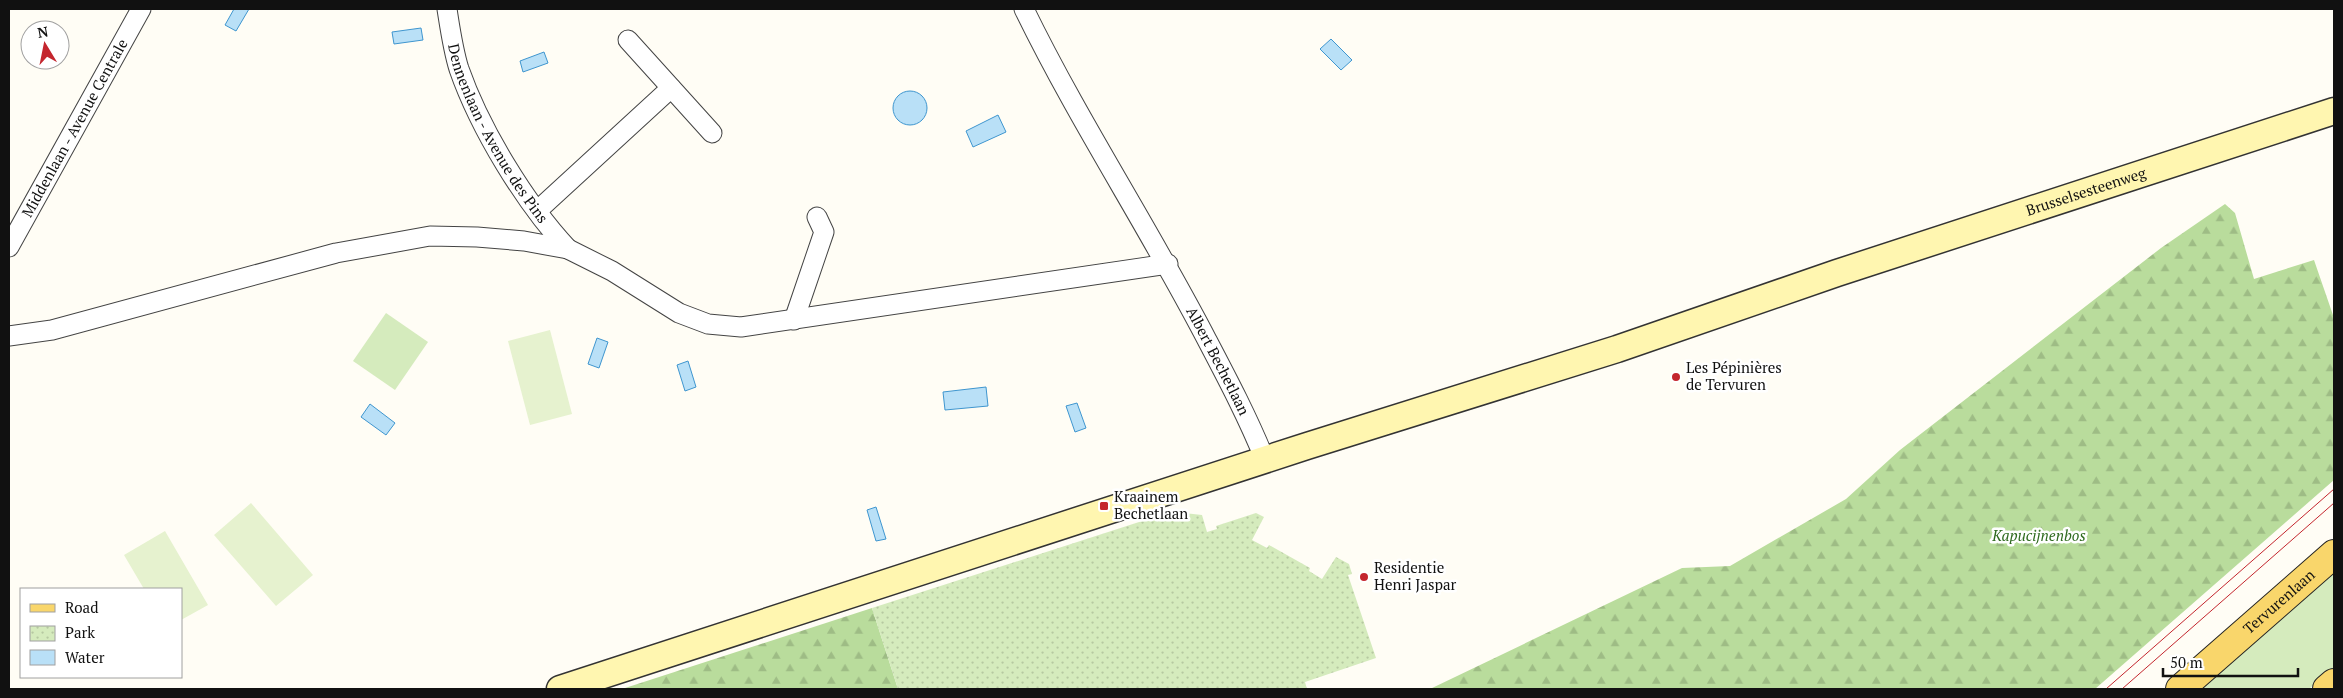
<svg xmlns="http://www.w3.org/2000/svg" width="2343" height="698" viewBox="0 0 2343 698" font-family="'PT Serif',serif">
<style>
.grass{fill:#d5ebbd}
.forest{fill:url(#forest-firs)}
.park{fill:url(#park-dots)}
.pitch{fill:#e6f2cf}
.water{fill:#b9e0f7;stroke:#3f96cf}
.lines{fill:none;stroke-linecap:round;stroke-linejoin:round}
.street-casing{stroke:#444;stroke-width:21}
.secondary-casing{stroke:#333;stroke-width:29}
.primary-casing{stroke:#222;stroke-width:30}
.street{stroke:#fff;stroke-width:19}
.secondary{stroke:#fff6b0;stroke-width:26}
.primary{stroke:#f9d66b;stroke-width:28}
.tram{stroke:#c4262e;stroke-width:1}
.poi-dot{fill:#c4262e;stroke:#fff;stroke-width:2}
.labels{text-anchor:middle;stroke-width:5;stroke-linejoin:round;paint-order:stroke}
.street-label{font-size:15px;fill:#111;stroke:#fff}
.poi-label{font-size:15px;fill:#111;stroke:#fff;text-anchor:start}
.park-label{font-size:15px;font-style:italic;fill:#2f6b1f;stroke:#fff}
</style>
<defs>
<pattern id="forest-firs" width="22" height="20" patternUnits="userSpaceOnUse" patternTransform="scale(1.25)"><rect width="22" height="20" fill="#b9dc9c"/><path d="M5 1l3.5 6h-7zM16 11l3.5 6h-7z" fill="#9ebc85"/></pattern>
<pattern id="park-dots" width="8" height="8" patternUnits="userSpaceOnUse" patternTransform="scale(1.25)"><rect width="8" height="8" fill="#d5ebbd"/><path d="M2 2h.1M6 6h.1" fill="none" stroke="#b6c8a1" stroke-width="1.8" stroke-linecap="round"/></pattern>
</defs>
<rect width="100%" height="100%" fill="#fffdf5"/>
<!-- grass -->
<g class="grass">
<path d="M 386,313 L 428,342 L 395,390 L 353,361 Z"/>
<path d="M 2334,570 L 2334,667 L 2309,689 L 2198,689 Z"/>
</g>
<!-- forest -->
<g class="forest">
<path d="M 2225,204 L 2235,213 L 2254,279 L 2314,260 L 2334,318 L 2334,480 L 2095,689 L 1430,689 L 1682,568 L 1730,566 L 1846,499 L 1900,450 L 2161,248 Z"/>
<path d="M 872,608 L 898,689 L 622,689 Z"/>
</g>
<!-- park -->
<path class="park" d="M 1167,513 L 1184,513 L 1202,515 L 1207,532 L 1217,529 L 1216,526 L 1256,513 L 1264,517 L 1252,540 L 1267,548 L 1269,545 L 1310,568 L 1309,571 L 1322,579 L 1336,557 L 1349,564 L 1352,574 L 1348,575 L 1376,658 L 1305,682 L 1307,689 L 898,689 L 872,608 Z"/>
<!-- pitch -->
<g class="pitch">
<path d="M 550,330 L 572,414 L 530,425 L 508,341 Z"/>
<path d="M 251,503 L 313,575 L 276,606 L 214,535 Z"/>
<path d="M 165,531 L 208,605 L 181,620 L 181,589 L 144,589 L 124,555 Z"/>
</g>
<!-- water -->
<g class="water">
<path d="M 234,9 L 249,9 L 236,31 L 225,25 Z"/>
<path d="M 421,28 L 423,40 L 394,44 L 392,32 Z"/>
<path d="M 1331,39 L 1352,60 L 1341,70 L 1320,49 Z"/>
<path d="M 544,52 L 548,63 L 523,72 L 520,61 Z"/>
<circle cx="910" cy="108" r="17"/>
<path d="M 998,115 L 1006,132 L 973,147 L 966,131 Z"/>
<path d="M 597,338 L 608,342 L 599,368 L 588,364 Z"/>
<path d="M 688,361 L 696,387 L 685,391 L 677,365 Z"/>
<path d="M 986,387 L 988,406 L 945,410 L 943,392 Z"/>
<path d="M 1077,403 L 1086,428 L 1075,432 L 1066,406 Z"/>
<path d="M 370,404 L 395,423 L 386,435 L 361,417 Z"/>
<path d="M 876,507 L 886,539 L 876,541 L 867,510 Z"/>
</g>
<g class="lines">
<defs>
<g id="street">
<path id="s1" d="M 447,9 C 450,28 453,50 459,69 C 480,129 525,203 568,249"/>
<path id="s2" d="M 1024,9 C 1079,122 1149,228 1207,340 C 1228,380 1248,418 1265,460"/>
<path d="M 628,40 L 712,133"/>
<path d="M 537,211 L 671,88"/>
<path id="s3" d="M 9,247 L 141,9"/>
<path d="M 794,320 L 824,232 L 817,217"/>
<path d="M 9,336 L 52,330 L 336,253 L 430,236 L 477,237 L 524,241 L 568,249 L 612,271 L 679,313 L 708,324 L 741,327 L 1168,264"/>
</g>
<g id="secondary">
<path id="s4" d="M 560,689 L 1307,446 L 1617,349 L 1837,273 L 2334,111"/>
</g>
<g id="primary">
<path id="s5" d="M 2180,689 L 2334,554"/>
<path d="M 2327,689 L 2334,683"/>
</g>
</defs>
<!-- street casing -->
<use href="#street" class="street-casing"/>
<!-- secondary casing -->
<use href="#secondary" class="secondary-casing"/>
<!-- primary casing -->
<use href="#primary" class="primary-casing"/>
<!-- street -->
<use href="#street" class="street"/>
<!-- secondary -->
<use href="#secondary" class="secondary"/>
<!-- primary -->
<use href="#primary" class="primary"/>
<!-- tram -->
<g class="tram">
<path d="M 2106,689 L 2334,489"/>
<path d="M 2122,689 L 2334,503"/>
</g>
</g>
<!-- markers -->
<g class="poi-dot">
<circle cx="1676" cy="377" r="5"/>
<rect x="1099" y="501" width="10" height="10" rx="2.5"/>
<circle cx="1364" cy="577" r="5"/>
</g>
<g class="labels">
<!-- street labels -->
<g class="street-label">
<text dy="5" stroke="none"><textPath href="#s3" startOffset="136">Middenlaan - Avenue Centrale</textPath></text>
<text dy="5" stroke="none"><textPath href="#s1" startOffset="136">Dennenlaan - Avenue des Pins</textPath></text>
<text dy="5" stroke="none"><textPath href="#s4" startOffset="1605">Brusselsesteenweg</textPath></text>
<text dy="5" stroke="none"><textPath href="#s2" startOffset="402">Albert Bechetlaan</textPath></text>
<text dy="5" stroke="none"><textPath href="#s5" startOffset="132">Tervurenlaan</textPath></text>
</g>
<!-- poi labels -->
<g class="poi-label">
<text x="1686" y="373">Les Pépinières<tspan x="1686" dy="17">de Tervuren</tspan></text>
<text x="1114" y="502">Kraainem<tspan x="1114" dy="17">Bechetlaan</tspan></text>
<text x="1374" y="573">Residentie<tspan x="1374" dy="17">Henri Jaspar</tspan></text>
</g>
<!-- park labels -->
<g class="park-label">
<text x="2039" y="541">Kapucijnenbos</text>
</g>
</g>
<!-- border -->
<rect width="2343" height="698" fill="none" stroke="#111111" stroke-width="20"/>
<!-- legend -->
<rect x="20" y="588" width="162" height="90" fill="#ffffff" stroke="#a0a0a0"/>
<rect x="30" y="604" width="25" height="8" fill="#f9d66b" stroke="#a0a0a0"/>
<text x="65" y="613" font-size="15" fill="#111111">Road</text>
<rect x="30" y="626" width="25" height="15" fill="url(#park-dots)" stroke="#a0a0a0"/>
<text x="65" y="638" font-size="15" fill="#111111">Park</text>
<rect x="30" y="650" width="25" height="15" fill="#b9e0f7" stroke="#a0a0a0"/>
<text x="65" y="663" font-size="15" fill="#111111">Water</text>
<!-- north arrow -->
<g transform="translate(45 45) rotate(350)"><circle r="24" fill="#ffffff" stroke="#a0a0a0"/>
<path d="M0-4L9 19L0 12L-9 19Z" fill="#c4262e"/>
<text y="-8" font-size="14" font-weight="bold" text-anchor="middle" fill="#111111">N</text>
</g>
<!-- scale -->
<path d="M2163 668v8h135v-8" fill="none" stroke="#111111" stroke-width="2.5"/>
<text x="2170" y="668" font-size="15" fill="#111111" stroke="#ffffff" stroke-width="4" paint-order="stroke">50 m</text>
</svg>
